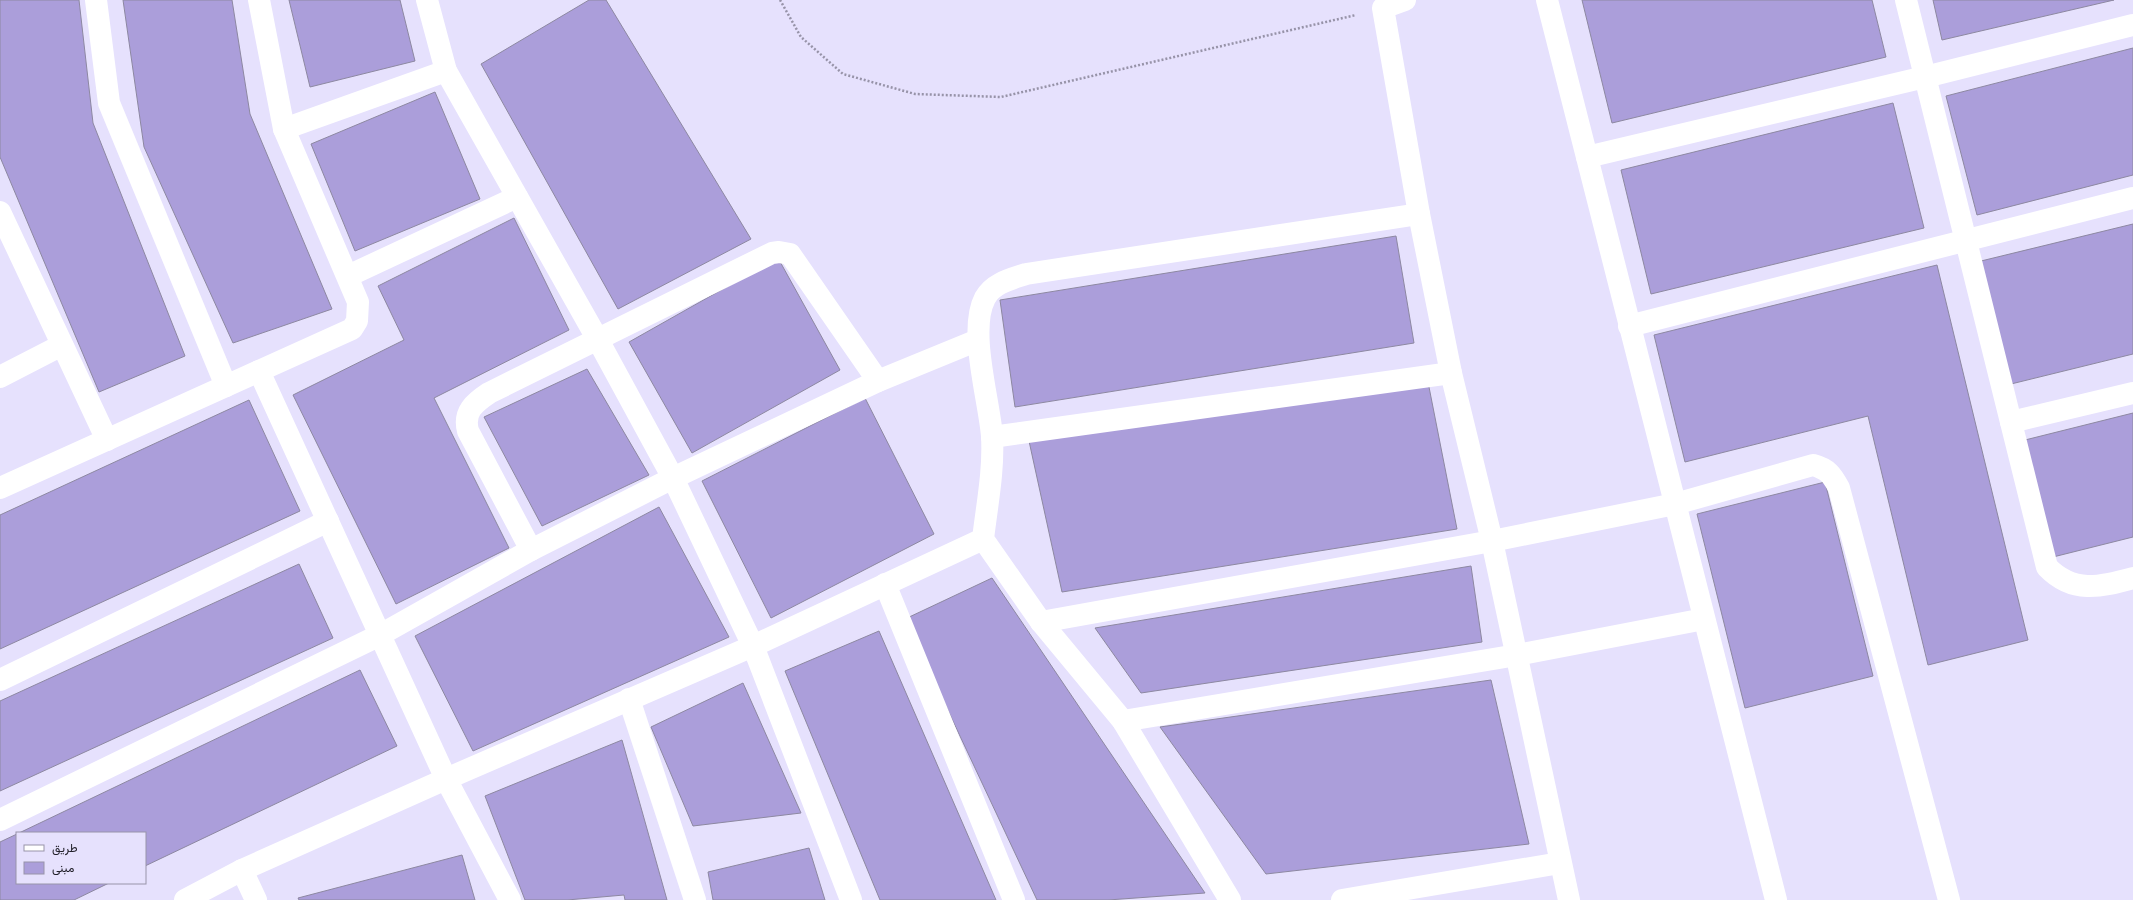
<svg xmlns="http://www.w3.org/2000/svg" width="2133" height="900" viewBox="0 0 2133 900" font-family="'Work Sans',Vazirmatn,sans-serif">
<style>
.building{fill:#ab9eda;stroke:#8d88a1}
.lines{fill:none;stroke-linecap:round;stroke-linejoin:round}
.path{stroke:#9793a8;stroke-width:2.5;stroke-dasharray:2 2;stroke-linecap:butt}
.minor{stroke:#fff;stroke-width:22}
</style>
<rect width="100%" height="100%" fill="#e6e1fd"/>
<!-- building -->
<g class="building">
<path d="M 0,0 L 79,0 L 93,123 L 185,356 L 99,392 L 0,157 Z"/>
<path d="M 123,0 L 232,0 L 250,114 L 332,309 L 233,343 L 144,147 Z"/>
<path d="M 289,0 L 400,0 L 415,61 L 310,87 Z"/>
<path d="M 589,0 L 606,0 L 751,239 L 618,309 L 481,64 Z"/>
<path d="M 1582,0 L 1872,0 L 1886,57 L 1612,123 Z"/>
<path d="M 1933,0 L 2114,0 L 1942,40 Z"/>
<path d="M 2133,48 L 2133,175 L 1977,215 L 1946,96 Z"/>
<path d="M 435,92 L 480,199 L 355,251 L 311,144 Z"/>
<path d="M 1893,103 L 1924,228 L 1651,294 L 1621,170 Z"/>
<path d="M 514,218 L 569,330 L 434,398 L 509,548 L 396,604 L 293,395 L 404,340 L 378,286 Z"/>
<path d="M 2133,224 L 2133,354 L 2011,384 L 1981,261 Z"/>
<path d="M 1396,236 L 1414,343 L 1015,407 L 1000,300 Z"/>
<path d="M 778,258 L 840,370 L 692,453 L 629,342 Z"/>
<path d="M 1937,265 L 2028,640 L 1928,665 L 1868,416 L 1685,462 L 1654,335 Z"/>
<path d="M 587,369 L 649,475 L 542,526 L 484,417 Z"/>
<path d="M 1428,382 L 1457,529 L 1062,592 L 1029,441 Z"/>
<path d="M 865,398 L 934,534 L 771,618 L 702,481 Z"/>
<path d="M 249,400 L 300,511 L 0,649 L 0,515 Z"/>
<path d="M 2133,413 L 2133,537 L 2053,557 L 2025,440 Z"/>
<path d="M 1825,482 L 1873,676 L 1745,708 L 1697,514 Z"/>
<path d="M 659,507 L 729,637 L 473,751 L 415,636 Z"/>
<path d="M 299,564 L 333,638 L 0,791 L 0,701 Z"/>
<path d="M 1471,566 L 1482,642 L 1141,693 L 1095,628 Z"/>
<path d="M 992,578 L 1205,893 L 1108,900 L 1037,900 L 905,619 Z"/>
<path d="M 879,631 L 996,900 L 880,900 L 785,671 Z"/>
<path d="M 360,670 L 397,746 L 145,866 L 145,833 L 19,833 Z"/>
<path d="M 1491,680 L 1529,844 L 1266,874 L 1160,727 Z"/>
<path d="M 743,683 L 801,813 L 693,826 L 651,727 Z"/>
<path d="M 622,740 L 667,900 L 625,900 L 624,895 L 567,900 L 525,900 L 485,796 Z"/>
<path d="M 17,834 L 17,883 L 109,883 L 74,900 L 0,900 L 0,842 Z"/>
<path d="M 809,848 L 825,900 L 713,900 L 708,872 Z"/>
<path d="M 462,855 L 475,900 L 299,900 L 298,898 Z"/>
</g>
<g class="lines">
<!-- path -->
<path class="path" d="M 780,0 L 801,37 L 843,74 L 915,94 L 1001,97 L 1356,15"/>
<!-- minor -->
<g class="minor">
<path d="M 96,0 L 109,103 L 226,386"/>
<path d="M 427,0 L 446,71 L 598,340 L 673,478 L 753,646 L 851,900"/>
<path d="M 1405,0 L 1383,8 L 1419,214 L 1451,373 L 1492,541 L 1569,900"/>
<path d="M 1547,0 L 1776,900"/>
<path d="M 1906,0 L 2047,567 C 2073,594 2100,587 2133,578"/>
<path d="M 284,129 L 446,71"/>
<path d="M 1587,157 L 1925,77 L 2133,25"/>
<path d="M 0,212 L 107,440"/>
<path d="M 348,276 L 517,197"/>
<path d="M 1629,326 L 2133,198"/>
<path d="M 259,371 L 446,779 L 510,900"/>
<path d="M 0,377 L 62,345"/>
<path d="M 2011,422 L 2133,393"/>
<path d="M 992,437 L 1451,373"/>
<path d="M 0,488 L 352,329 L 357,321 L 358,302 L 284,129 L 259,0"/>
<path d="M 531,550 L 468,431 C 463,412 474,403 489,393 L 772,253 L 779,252 L 790,254 L 878,381"/>
<path d="M 885,584 L 1014,900"/>
<path d="M 1041,622 L 1492,541 L 1675,504 L 1813,465 C 1828,469 1832,475 1839,488 L 1949,900"/>
<path d="M 0,680 L 328,521"/>
<path d="M 629,699 L 695,900"/>
<path d="M 1123,721 L 1517,655 L 1704,619"/>
<path d="M 0,820 L 380,635 L 531,550 L 673,478 L 878,381 L 978,340"/>
<path d="M 242,870 L 256,900"/>
<path d="M 185,900 L 242,870 L 446,779 L 753,646 L 983,539"/>
<path d="M 1230,900 L 1123,721 L 1041,622 L 983,539 C 987,505 994,470 992,436 C 989,399 968,330 985,298 C 993,283 1011,279 1026,274 L 1419,214"/>
<path d="M 1342,900 L 1560,863"/>
</g>
</g>
<!-- legend -->
<rect x="16" y="832" width="130" height="52" fill="#e6e1fd" stroke="#9894a9"/>
<rect x="24" y="845" width="20" height="6" fill="#ffffff" stroke="#9894a9"/>
<text x="52" y="852" font-size="12" fill="#22202a">طريق</text>
<rect x="24" y="862" width="20" height="12" fill="#ab9eda" stroke="#9894a9"/>
<text x="52" y="872" font-size="12" fill="#22202a">مبنى</text>
</svg>
